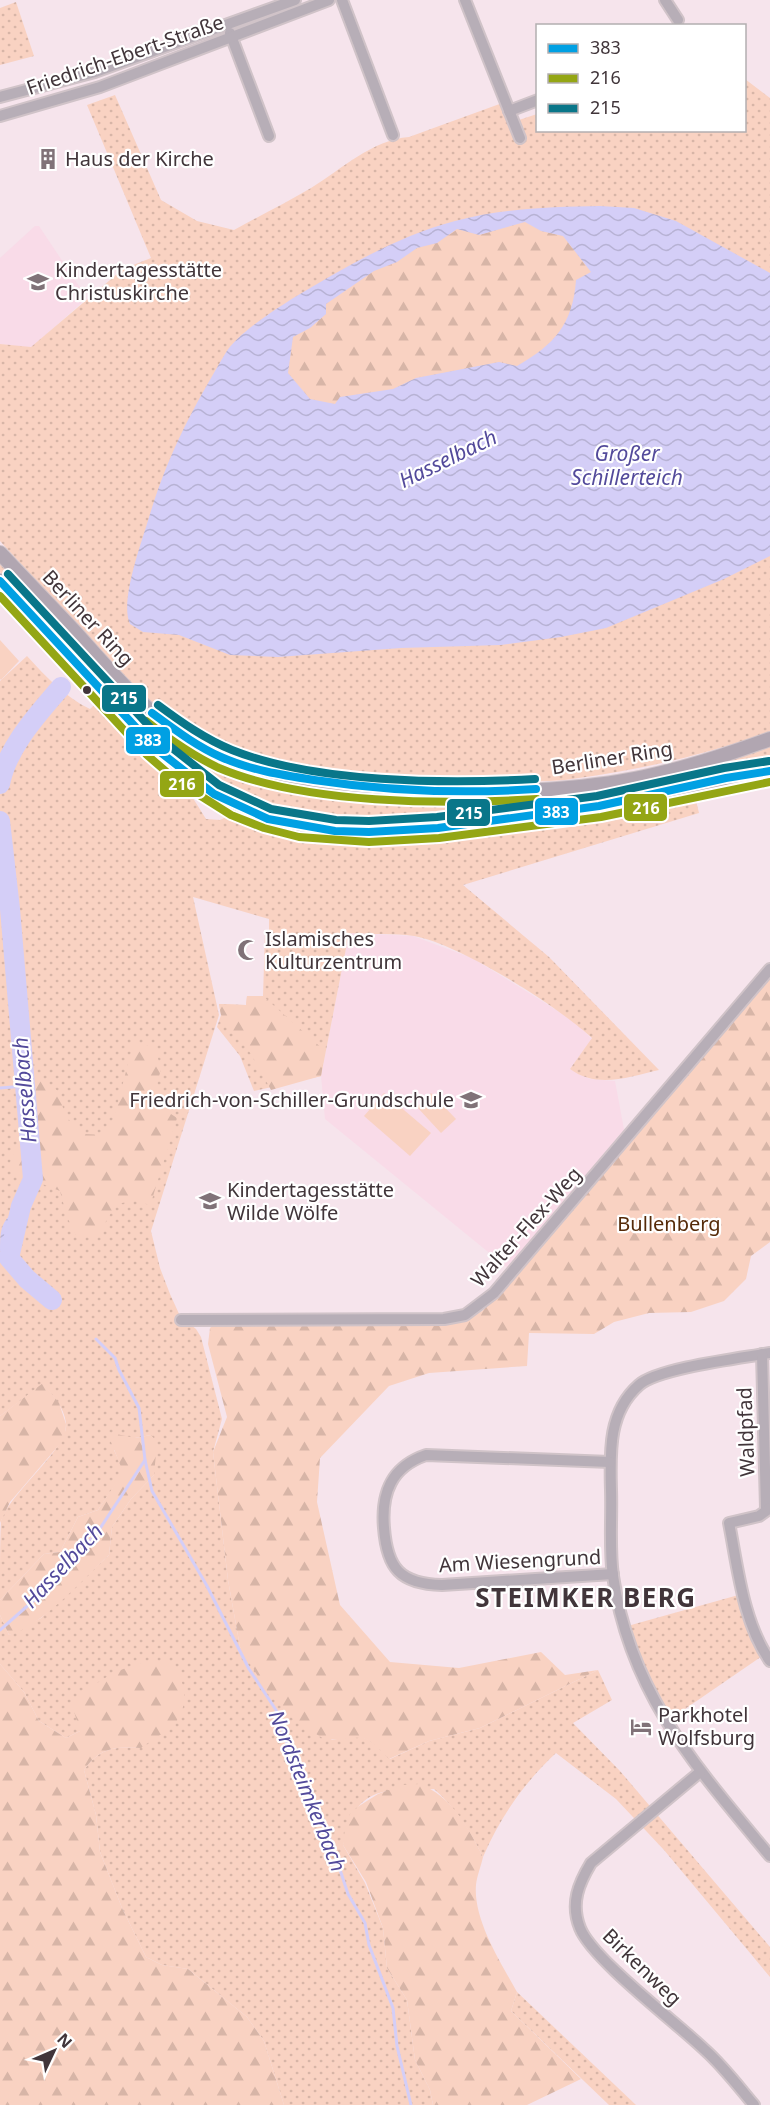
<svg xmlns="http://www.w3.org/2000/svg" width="770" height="2105" viewBox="0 0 770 2105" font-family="'Noto Sans',sans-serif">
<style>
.built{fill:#f9dbe8}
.grass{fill:url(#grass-dots)}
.forest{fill:url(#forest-firs)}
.pitch{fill:#f9d2c2}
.water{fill:url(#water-waves);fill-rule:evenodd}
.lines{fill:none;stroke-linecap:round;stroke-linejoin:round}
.stream{stroke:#d4cef7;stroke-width:3}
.river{stroke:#d4cef7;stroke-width:20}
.minor-casing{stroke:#d0c3c8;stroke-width:14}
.major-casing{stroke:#d0c3c8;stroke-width:16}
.minor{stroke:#b7aeb7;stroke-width:10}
.major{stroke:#b1a6b1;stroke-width:14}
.bus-1-casing{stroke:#fff;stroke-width:12}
.bus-2-casing{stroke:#fff;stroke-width:12}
.bus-3-casing{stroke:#fff;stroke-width:12}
.bus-1{stroke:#00a0e3;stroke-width:8}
.bus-2{stroke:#94a614;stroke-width:8}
.bus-3{stroke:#097689;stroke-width:8}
.bus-dot{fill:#41353a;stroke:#fff;stroke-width:2}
.labels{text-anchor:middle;stroke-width:4.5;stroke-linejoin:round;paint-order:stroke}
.street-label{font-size:20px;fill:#41353a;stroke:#fff}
.poi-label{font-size:20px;fill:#41353a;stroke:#fff;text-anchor:start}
.park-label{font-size:20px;fill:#552a08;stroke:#fff}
.water-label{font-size:21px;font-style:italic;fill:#534a9b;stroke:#fff}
.district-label{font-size:26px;font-weight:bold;letter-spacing:1.5px;fill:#41353a;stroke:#fff}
.line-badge{stroke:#fff;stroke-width:2}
.badge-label{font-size:16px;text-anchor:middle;font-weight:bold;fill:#fff}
</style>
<defs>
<pattern id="grass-dots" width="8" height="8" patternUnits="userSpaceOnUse" patternTransform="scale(1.5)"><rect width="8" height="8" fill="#f9d2c2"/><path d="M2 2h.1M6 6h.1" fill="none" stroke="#d7b5a7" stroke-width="1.8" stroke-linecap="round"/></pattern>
<pattern id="forest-firs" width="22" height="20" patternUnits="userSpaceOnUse" patternTransform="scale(1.5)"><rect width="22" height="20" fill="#f9d2c2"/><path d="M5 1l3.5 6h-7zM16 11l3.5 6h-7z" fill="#d7b5a7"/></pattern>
<pattern id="water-waves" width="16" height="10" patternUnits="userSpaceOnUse" patternTransform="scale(1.5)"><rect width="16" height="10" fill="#d4cef7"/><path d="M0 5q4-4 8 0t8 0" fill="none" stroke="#b7b2d4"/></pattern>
</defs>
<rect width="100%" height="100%" fill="#f6e4ec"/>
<!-- built -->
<g class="built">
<path d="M 35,226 L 39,226 L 87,298 L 31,348 L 0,344 L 0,258 Z"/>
<path d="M 349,933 L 413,936 L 472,958 L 542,1001 L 576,1023 L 592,1039 L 570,1069 L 590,1079 L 615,1081 L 626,1140 L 509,1269 L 325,1119 L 321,1076 Z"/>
</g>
<!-- grass -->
<g class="grass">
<path d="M 16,2 L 34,56 L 0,65 L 0,8 Z"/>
<path d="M 745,79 L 770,98 L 770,732 C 705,755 640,770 572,779 C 552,782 532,781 512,782 C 415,786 263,783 181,726 C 149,705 124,676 99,648 C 66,613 33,577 0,541 L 0,344 L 31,347 L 123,269 L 151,258 L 87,105 L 115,95 L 161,200 L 197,221 L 234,230 C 259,216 286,203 311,188 C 342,169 372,140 409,137 L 505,102 L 513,122 L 537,114 L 538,130 L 744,130 Z"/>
<path d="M 0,561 L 52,617 L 51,627 L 0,572 Z"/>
<path d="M 0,590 L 38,631 L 43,644 L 0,597 Z"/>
<path d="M 76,648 L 110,686 L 187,747 L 219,764 L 292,783 L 582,791 L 770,744 L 770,756 C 717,773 663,789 608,800 C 574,806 539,809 505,813 C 413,825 315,840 229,796 C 167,763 120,702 73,652 Z"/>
<path d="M 27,656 C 46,677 65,697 90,709 L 101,699 L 166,772 L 191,795 L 206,819 L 220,820 L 234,813 L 277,827 L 408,836 L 530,825 L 695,796 L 699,813 L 463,885 L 549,957 L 659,1070 C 629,1077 597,1089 570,1069 L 592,1038 C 557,1006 460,944 414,936 C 393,933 371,935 349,933 L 321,1076 L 254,1091 L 240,1056 L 217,1027 L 221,1015 L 219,1004 L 246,1005 L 247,996 L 263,996 L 265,932 L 269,932 L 269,919 L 193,897 L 219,1015 L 151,1231 L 160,1268 L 170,1294 L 180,1316 L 196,1329 L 201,1337 L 222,1419 L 213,1452 L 228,1580 L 240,1647 L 332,1740 C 363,1733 369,1736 390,1759 L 429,1741 L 480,1728 L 598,1670 L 612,1700 L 573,1723 L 620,1771 L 770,1947 L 770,1977 L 664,1850 L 616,1799 L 556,1753 C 524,1783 500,1817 483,1857 C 470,1831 456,1808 434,1789 C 410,1790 376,1785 359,1806 C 351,1815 347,1834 343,1845 L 365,1883 L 383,1928 L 387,1968 L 407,2000 L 415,2060 L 430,2090 L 433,2105 L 284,2105 L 264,2041 L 247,2017 L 188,1969 L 162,1965 L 146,1957 L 122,1908 L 100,1852 L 96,1815 L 84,1770 C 99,1748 115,1746 141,1748 L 80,1731 L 66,1738 L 39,1721 L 24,1692 L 0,1664 L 0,1615 L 9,1635 L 41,1618 L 109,1555 L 112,1527 L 131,1499 L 154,1475 L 151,1435 L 135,1438 L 114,1450 L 124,1472 L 98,1510 L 78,1517 L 60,1552 L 44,1554 L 0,1600 C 0,1581 0,1538 1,1521 C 10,1492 70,1447 66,1423 C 64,1407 53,1396 43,1384 L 0,1416 L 0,681 Z"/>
<path d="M 742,1594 L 765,1654 L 666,1722 L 624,1627 Z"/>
<path d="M 517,1992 L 636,2105 L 609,2105 L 511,2011 Z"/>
</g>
<!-- forest -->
<g class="forest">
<path d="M 525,222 L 541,231 L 563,236 L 591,273 L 577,280 C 573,324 554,344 517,366 L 499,362 L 416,378 L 393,389 L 340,397 L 336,404 L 310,399 L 288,373 L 293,337 L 310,328 L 326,314 L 326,304 L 374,270 L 397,262 L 417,248 L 437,243 L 458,229 L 479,235 Z"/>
<path d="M 770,973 L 770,1242 L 751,1256 L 746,1279 L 724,1301 L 691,1312 L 649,1313 L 614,1322 L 594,1334 L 529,1333 L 527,1366 L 429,1373 L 389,1386 L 320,1458 L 317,1502 L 340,1605 L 390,1662 L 459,1668 L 541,1652 L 565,1675 L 598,1670 L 480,1728 L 429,1741 L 389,1759 C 359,1726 362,1742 324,1739 L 294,1720 L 267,1691 L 240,1647 L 228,1580 L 213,1452 L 227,1417 L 208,1344 L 210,1328 L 216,1322 L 467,1320 L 482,1311 L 497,1296 Z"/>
<path d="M 247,996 L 263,996 L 325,1051 L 321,1076 L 271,1090 L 251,1054 L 221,1015 L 219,1004 L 246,1005 Z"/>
<path d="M 134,1041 L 155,1048 L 161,1069 L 154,1096 L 162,1108 L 177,1118 L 150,1206 L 139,1200 L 116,1204 L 97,1237 L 76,1235 L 67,1217 L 60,1191 L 7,1170 L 21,1135 L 17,1066 L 33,1071 L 59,1092 L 65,1116 L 84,1134 L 105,1135 L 114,1117 Z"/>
<path d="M 43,1383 L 59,1403 L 66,1424 L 65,1438 L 10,1502 L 0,1523 L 0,1416 Z"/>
<path d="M 107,1432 L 135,1438 L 151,1435 L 157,1442 L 154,1475 L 131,1499 L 112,1527 L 109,1555 C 84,1578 41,1627 9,1635 L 0,1615 L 0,1600 L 44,1554 L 60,1552 L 78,1517 L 98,1510 L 123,1472 Z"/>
<path d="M 155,1660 C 159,1661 165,1662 168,1664 C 187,1674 189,1708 175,1723 C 166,1733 151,1740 141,1748 C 115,1746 99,1748 84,1770 L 96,1815 L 100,1852 L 122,1908 L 146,1957 L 162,1965 L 188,1969 L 247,2017 L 264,2041 L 284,2105 L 0,2105 L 0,1664 L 24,1692 L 39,1721 L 66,1738 L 80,1731 L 72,1705 C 95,1680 122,1666 155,1660 Z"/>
<path d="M 419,1784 C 452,1796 468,1827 483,1857 C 481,1866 477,1876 476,1885 C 473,1920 501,1963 517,1992 L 511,2011 L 581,2079 L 527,2105 L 433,2105 L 430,2090 L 415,2060 L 407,2000 L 387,1968 L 383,1928 L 366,1882 L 343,1845 L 345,1828 L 350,1814 L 359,1806 L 378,1794 L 402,1785 Z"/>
</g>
<!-- pitch -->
<g class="pitch">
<path d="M 0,640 L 19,661 L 1,680 L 0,679 Z"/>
<path d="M 384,1093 L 431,1133 L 410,1156 L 364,1116 Z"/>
<path d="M 431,1093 L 456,1119 L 441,1133 L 417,1107 Z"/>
</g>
<!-- water -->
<g class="water">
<path d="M 600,206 L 634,208 L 676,221 L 770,273 L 770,556 L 724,579 L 606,628 L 561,637 L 501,645 L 401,648 L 278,657 L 230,655 L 179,635 L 143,632 L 130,624 C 119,601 143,539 150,514 C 169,452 193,408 225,354 C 236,334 276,309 295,297 C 345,267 398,236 455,221 C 502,208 552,207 600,206 ZM 525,222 L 541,231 L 563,236 L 591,272 L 576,280 C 573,324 554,345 517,366 L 499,362 L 416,378 L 393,389 L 340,397 L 335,404 L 310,399 L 288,373 L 293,337 L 310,328 L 326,314 L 326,304 L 374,271 L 397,262 L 417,248 L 437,243 L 457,229 L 479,235 Z"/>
<path d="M 21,1206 L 26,1222 L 9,1258 L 0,1251 C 0,1227 1,1221 21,1206 Z"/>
</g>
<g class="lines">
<!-- stream -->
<g class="stream">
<path d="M 0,1088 L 25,1086"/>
<path d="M 96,1339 L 115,1358 L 119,1370 L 139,1408 L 145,1460 L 152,1491 L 207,1586 L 249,1669 L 276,1710 L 288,1747 L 324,1821 L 348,1894 L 365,1923 L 369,1945 L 393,2008 L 397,2046 L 411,2105"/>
<path d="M 0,1630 L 49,1587 L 97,1533 L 145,1460"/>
</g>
<!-- river -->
<g class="river">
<path d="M 0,784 C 7,747 38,714 61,687"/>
<path d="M 0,821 L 10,909 L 33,1179 L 21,1206 L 9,1258 L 27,1279 L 52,1300"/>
</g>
<defs>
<g id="minor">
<path d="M 342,0 L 393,135"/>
<path d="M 465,0 L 520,138"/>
<path d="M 665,0 L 678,20"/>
<path d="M 230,33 L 269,136"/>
<path d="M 0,97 L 95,72 L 295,0"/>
<path d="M 509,111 L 538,100"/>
<path d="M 0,116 L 100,87 L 329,0"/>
<path d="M 181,1320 L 444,1319 L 465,1315 L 494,1293 L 770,969"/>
<path d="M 770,1353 C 742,1358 658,1368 639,1385 C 608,1412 610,1452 611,1490 C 612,1518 609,1548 613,1576 C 630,1694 697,1768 770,1856"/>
<path d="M 762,1354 L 766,1508"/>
<path d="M 610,1462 L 426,1455 C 391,1467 381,1493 384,1528 C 387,1568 400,1584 442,1585 L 613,1574"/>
<path d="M 770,1508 L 759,1516 L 729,1523 C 738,1569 743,1622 770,1661"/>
<path d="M 700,1772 L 591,1863 C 579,1883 570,1903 580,1928 C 592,1959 677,2023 705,2050 C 723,2066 738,2086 754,2105"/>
</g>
<g id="major">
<path d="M 0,553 C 25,580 51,606 75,632 C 110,671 145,713 190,741 C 290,803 531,801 644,777 C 687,768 729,754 770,739"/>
<path d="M 0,581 L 155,748 C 186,775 217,801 257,815 C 339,842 425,830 508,819 C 597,808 686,793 770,764"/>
</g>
</defs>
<!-- minor casing -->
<use href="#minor" class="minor-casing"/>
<!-- major casing -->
<use href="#major" class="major-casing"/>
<!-- minor -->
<use href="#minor" class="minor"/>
<!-- major -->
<use href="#major" class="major"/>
<defs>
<g id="bus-1">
<path d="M 0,581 L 155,748 L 214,794 L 268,819 L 335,831 L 369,832 L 438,828 L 599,806 L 726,778 L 770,771"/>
<path d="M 152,713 C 174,729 196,746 221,757 C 250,770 282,775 314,780 C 387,791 461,794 536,789"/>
</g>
<g id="bus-2">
<path d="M 0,596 L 147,755 L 177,781 L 231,815 L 264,828 L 299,837 L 369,842 L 439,838 L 601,817 L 770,782"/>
<path d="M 146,721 C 169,739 193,756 219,768 C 304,804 445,805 537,799"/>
</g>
<g id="bus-3">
<path d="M 8,574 L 162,740 L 219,785 L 271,809 L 336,820 L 369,821 L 437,817 L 597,796 L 724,768 L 769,761"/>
<path d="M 158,705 C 181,722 205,739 232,750 C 314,783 447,784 535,779"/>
</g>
</defs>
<!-- bus-1 casing -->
<use href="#bus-1" class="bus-1-casing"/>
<!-- bus-2 casing -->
<use href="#bus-2" class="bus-2-casing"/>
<!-- bus-3 casing -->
<use href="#bus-3" class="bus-3-casing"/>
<!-- bus-1 -->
<use href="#bus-1" class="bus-1"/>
<!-- bus-2 -->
<use href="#bus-2" class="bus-2"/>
<!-- bus-3 -->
<use href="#bus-3" class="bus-3"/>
</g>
<!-- icons -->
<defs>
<symbol id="building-bare" viewBox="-9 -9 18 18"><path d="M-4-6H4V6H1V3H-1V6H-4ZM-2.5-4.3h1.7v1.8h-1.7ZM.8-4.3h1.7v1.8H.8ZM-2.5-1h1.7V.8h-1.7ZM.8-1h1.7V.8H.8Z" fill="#807278" stroke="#fff" stroke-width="2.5" paint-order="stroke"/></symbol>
<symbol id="school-bare" viewBox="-9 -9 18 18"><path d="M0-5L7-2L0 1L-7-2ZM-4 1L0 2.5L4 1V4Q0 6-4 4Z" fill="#807278" stroke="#fff" stroke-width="2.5" paint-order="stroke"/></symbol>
<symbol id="mosque-bare" viewBox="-9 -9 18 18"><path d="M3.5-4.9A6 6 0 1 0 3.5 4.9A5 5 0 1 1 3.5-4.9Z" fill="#807278" stroke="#fff" stroke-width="2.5" paint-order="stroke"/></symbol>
<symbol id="hotel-bare" viewBox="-9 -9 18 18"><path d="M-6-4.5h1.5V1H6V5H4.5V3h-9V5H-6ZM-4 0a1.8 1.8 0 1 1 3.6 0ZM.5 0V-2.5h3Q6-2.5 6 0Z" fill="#807278" stroke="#fff" stroke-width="2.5" paint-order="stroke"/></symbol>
</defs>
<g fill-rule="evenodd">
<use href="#building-bare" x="33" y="144" width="30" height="30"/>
<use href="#school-bare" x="23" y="267" width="30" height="30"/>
<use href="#mosque-bare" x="233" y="935" width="30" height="30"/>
<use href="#school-bare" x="456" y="1085" width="30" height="30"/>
<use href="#school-bare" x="195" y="1186" width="30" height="30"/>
<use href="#hotel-bare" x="626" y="1712" width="30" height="30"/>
</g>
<!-- markers -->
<circle class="bus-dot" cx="87" cy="690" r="5"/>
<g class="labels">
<!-- street labels -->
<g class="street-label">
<text transform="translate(125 55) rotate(-19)" y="7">Friedrich-Ebert-Straße</text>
<text transform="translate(88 618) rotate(47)" y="7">Berliner Ring</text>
<text transform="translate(612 758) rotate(-9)" y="7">Berliner Ring</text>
<text transform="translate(526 1227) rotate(-48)" y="7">Walter-Flex-Weg</text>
<text transform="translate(746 1432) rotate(-92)" y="7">Waldpfad</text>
<text transform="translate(520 1561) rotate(-3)" y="7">Am Wiesengrund</text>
<text transform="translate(642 1967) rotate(44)" y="7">Birkenweg</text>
</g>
<!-- poi labels -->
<g class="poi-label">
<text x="65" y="166">Haus der Kirche</text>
<text x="55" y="277">Kindertagesstätte<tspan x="55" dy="23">Christuskirche</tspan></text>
<text x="265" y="946">Islamisches<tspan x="265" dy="23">Kulturzentrum</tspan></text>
<text x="454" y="1107" text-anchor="end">Friedrich-von-Schiller-Grundschule</text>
<text x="227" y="1197">Kindertagesstätte<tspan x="227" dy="23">Wilde Wölfe</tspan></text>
<text x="658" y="1722">Parkhotel<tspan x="658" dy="23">Wolfsburg</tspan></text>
</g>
<!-- park labels -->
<g class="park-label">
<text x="669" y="1231">Bullenberg</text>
</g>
<!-- water labels -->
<g class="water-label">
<text x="627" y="461">Großer<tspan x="627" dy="24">Schillerteich</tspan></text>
<text transform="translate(448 459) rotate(-26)" y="7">Hasselbach</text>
<text transform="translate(25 1090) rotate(-95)" y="7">Hasselbach</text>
<text transform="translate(63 1566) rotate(-47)" y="7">Hasselbach</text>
<text transform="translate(307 1791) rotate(68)" y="7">Nordsteimkerbach</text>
</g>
<!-- district labels -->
<g class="district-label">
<text x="586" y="1607">STEIMKER BERG</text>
</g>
</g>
<g class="line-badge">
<rect x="101" y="684" width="46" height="29" rx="6" fill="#097689"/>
<rect x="125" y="726" width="46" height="29" rx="6" fill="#00a0e3"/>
<rect x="159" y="770" width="46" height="28" rx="6" fill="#94a614"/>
<rect x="623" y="793" width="45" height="29" rx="6" fill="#94a614"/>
<rect x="534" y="797" width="45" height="29" rx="6" fill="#00a0e3"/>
<rect x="446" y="798" width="45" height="29" rx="6" fill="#097689"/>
</g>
<g class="badge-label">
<text x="124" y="704">215</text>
<text x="148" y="746">383</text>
<text x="182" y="790">216</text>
<text x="646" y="814">216</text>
<text x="556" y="818">383</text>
<text x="469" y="819">215</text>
</g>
<!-- legend -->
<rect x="536" y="24" width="210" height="108" fill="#ffffff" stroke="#b3aeb0" stroke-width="1.5"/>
<rect x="548" y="44" width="30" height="9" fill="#00a0e3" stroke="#b3aeb0" stroke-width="1.5"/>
<text x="590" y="54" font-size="18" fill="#41353a">383</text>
<rect x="548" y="74" width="30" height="9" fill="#94a614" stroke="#b3aeb0" stroke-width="1.5"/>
<text x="590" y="84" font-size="18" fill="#41353a">216</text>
<rect x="548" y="104" width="30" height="9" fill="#097689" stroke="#b3aeb0" stroke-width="1.5"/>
<text x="590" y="114" font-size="18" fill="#41353a">215</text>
<!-- north arrow -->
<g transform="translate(54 2051) rotate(46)" stroke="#ffffff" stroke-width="4.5" paint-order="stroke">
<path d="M0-4.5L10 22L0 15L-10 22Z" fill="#41353a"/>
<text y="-9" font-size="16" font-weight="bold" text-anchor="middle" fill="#41353a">N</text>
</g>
</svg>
